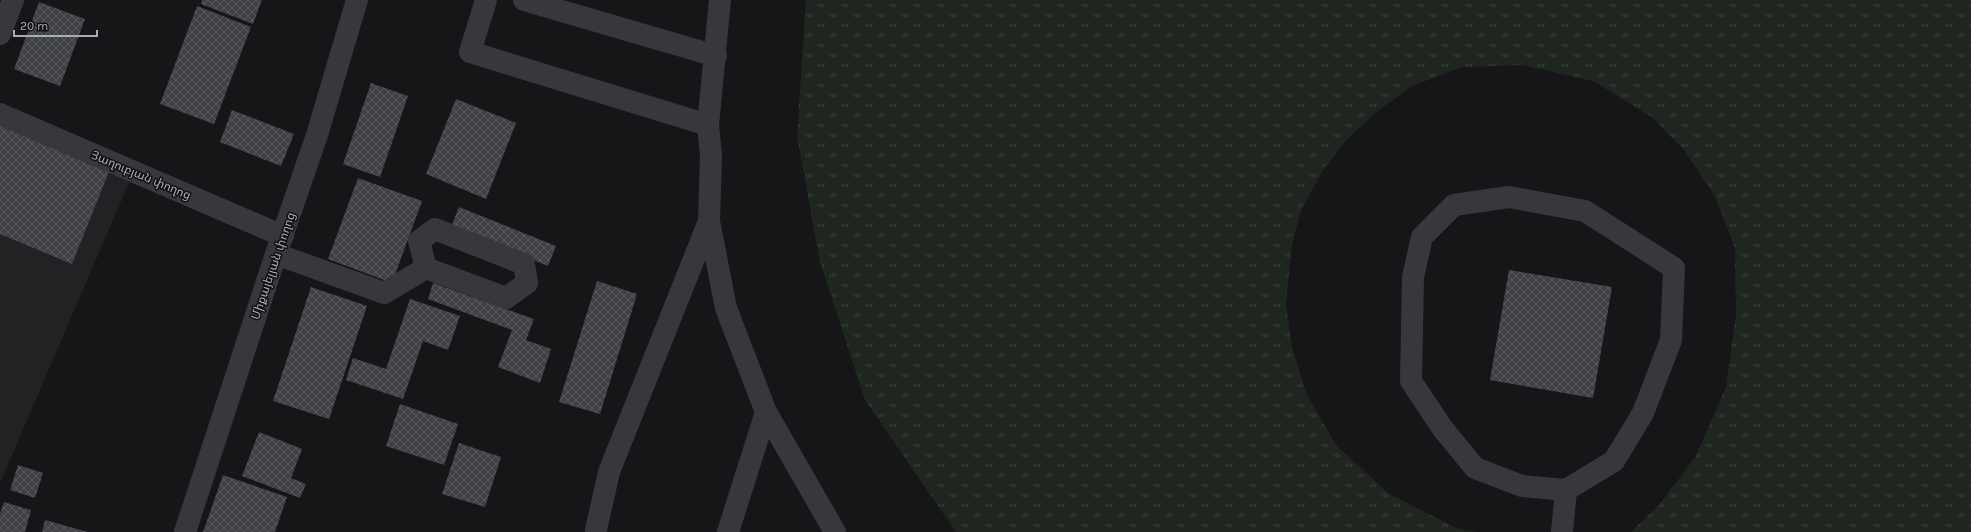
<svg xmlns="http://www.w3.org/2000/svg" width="1971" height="532" viewBox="0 0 1971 532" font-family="Karla,'Noto Sans Armenian',sans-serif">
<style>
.built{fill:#222225}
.grass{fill:url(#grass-tufts)}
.building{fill:url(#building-cross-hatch)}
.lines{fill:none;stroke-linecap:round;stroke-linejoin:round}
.minor{stroke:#37383d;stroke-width:22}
.labels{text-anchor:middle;stroke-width:3;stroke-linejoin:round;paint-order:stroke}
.street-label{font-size:12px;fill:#a8adb8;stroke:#111113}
</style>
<defs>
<pattern id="grass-tufts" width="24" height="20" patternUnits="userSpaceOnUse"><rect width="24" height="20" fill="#1e261f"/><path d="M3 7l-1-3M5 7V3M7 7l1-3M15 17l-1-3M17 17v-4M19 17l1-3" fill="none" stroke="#3c433d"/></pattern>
<pattern id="building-cross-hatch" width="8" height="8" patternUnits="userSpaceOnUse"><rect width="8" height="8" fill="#404145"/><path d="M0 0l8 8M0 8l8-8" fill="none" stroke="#595a5e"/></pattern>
</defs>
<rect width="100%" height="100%" fill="#161618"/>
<!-- built -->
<path class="built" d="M 0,116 L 132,176 L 0,483 Z"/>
<!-- grass -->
<path class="grass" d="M 806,0 L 1971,0 L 1971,532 L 1631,532 L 1659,505 L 1696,456 L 1726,387 L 1736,315 L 1735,248 L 1715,196 L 1684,150 L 1652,117 L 1593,81 L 1522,65 L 1462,67 L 1412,86 L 1379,110 L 1348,138 L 1323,170 L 1301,210 L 1292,245 L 1286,304 L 1292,347 L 1306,393 L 1336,445 L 1388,493 L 1456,528 L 1477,532 L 956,532 L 865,400 L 820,262 L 797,136 Z"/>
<!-- building -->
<g class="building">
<path d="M 202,0 L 262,0 L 253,24 L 201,4 Z"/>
<path d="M 39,2 L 85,19 L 60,86 L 14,69 Z"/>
<path d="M 197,6 L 251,27 L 214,124 L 160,104 Z"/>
<path d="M 371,83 L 408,96 L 380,177 L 343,164 Z"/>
<path d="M 456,99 L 516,123 L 486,199 L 426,174 Z"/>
<path d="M 232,110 L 294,134 L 281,166 L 220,142 Z"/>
<path d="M 0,124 L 110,169 L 72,264 L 0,234 Z"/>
<path d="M 358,178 L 422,201 L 392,283 L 328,259 Z"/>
<path d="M 459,207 L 556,246 L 548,266 L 451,227 Z"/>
<path d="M 1509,270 L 1612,287 L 1593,398 L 1490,380 Z"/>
<path d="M 597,281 L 637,294 L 600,414 L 559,402 Z"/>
<path d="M 433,283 L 534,319 L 526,340 L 551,349 L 540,383 L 498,367 L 512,330 L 428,299 Z"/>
<path d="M 311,287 L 367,306 L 329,419 L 273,401 Z"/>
<path d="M 410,299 L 460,316 L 448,350 L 423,341 L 403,399 L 346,380 L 353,358 L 386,369 Z"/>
<path d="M 400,404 L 458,424 L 444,465 L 386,446 Z"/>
<path d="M 259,432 L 302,449 L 291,478 L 306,484 L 300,498 L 242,476 Z"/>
<path d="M 459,443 L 501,457 L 485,507 L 442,494 Z"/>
<path d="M 18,465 L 43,473 L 35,498 L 10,490 Z"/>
<path d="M 223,475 L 287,497 L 275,532 L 203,532 Z"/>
<path d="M 4,502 L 31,510 L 25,532 L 0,532 L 0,514 Z"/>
<path d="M 45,520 L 88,532 L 42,532 Z"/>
</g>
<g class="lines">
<!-- minor -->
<g class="minor">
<path d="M 486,0 L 470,52 L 708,125"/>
<path d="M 524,0 L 716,56"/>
<path d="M 720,0 L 708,125 L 711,156 L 709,221 L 726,308 L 766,412 L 835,532"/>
<path d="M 0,34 L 13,0"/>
<path d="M 0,114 L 283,236"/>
<path d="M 1509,197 L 1585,211 L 1674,268 L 1671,340 L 1643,413 L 1614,461 L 1566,490 L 1522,486 L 1475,468 L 1443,429 L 1411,381 L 1413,277 L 1422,237 L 1454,205 Z"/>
<path d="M 276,254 L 384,293 L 426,268 L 506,298 L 527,283 L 524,264 L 435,229 L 419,241 L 426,268"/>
<path d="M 596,530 L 609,472 L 709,221"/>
<path d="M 185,532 L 276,254 L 317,135 L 357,0"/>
<path d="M 728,532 L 766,412"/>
<path d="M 1562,532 L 1566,490"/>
</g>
</g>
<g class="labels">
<!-- street labels -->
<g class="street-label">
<text transform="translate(141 175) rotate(23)" y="4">Յաղուբյան փողոց</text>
<text transform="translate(273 266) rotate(-71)" y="4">Միքայելյան փողոց</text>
</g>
</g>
<!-- scale -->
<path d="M14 30v6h83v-6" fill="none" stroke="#a8adb8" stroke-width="2"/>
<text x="20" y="30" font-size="12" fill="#a8adb8" stroke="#111113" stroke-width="3" paint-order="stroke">20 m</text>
</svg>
